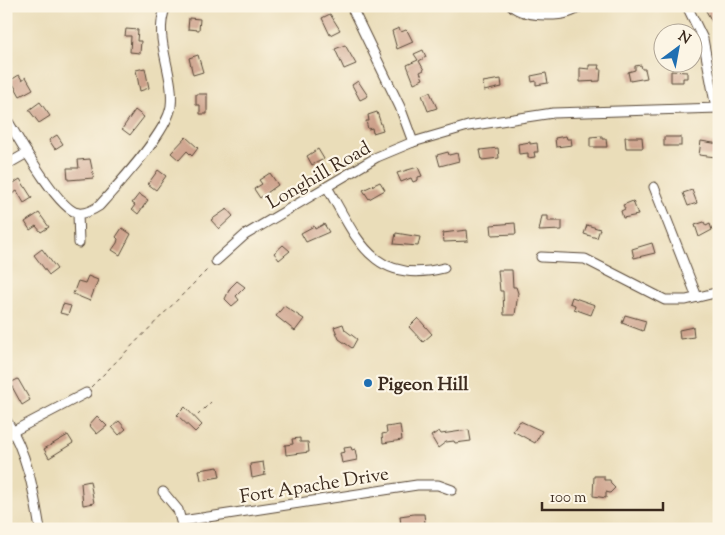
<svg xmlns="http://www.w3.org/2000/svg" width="725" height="535" viewBox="0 0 725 535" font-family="'Sorts Mill Goudy',serif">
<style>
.building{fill:#cda18b}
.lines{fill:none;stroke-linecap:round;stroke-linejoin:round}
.street-casing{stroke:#554535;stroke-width:11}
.path{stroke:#554535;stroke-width:1;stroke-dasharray:4 4;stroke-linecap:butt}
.street{stroke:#fff;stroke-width:9}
.poi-dot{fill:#1f6fb2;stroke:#fcf5e5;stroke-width:2}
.labels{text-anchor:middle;stroke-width:4.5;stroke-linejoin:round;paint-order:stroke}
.street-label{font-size:19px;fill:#3b2a1e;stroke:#fcf5e5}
.poi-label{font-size:19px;font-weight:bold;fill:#3b2a1e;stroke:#fcf5e5;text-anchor:start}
</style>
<rect width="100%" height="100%" fill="#fcf5e5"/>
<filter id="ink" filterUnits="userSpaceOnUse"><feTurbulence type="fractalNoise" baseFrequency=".02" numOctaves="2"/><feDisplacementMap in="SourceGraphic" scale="10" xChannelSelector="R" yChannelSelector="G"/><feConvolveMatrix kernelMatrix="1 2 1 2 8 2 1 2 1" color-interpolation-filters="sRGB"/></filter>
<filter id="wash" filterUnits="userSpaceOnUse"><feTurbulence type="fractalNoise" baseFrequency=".0096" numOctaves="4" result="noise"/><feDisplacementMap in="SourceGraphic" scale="20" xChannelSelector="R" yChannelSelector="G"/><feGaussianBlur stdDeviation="1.12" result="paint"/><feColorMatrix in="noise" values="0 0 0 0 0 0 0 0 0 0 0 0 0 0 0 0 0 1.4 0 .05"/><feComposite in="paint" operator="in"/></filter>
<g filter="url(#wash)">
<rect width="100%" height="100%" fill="#eaddb9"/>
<g id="blocks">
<!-- building -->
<g class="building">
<path d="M 709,6 L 719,6 L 719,34 L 705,9 Z"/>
<path d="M 330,14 L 340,30 L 330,35 L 322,18 Z"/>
<path d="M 189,18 L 200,19 L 199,30 L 188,29 Z"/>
<path d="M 399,28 L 401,32 L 406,30 L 408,32 L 413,42 L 397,49 L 392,31 Z"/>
<path d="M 126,29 L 138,30 L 137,41 L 141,41 L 140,53 L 130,52 L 131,36 L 125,36 Z"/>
<path d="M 345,45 L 356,64 L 344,69 L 335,49 Z"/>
<path d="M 423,50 L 426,57 L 419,61 L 424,70 L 420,72 L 423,79 L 414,83 L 407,65 L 418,60 L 414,54 Z"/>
<path d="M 198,55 L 203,72 L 193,75 L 189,58 Z"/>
<path d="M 589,65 L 599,65 L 598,69 L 601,69 L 600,81 L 580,82 L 580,68 L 589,69 Z"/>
<path d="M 641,65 L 642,69 L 645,69 L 647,78 L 630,81 L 628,72 L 635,70 L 635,66 Z"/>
<path d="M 145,68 L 149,88 L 140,91 L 136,70 Z"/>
<path d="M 671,71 L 687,72 L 687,78 L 683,78 L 683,82 L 671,82 Z"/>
<path d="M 546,73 L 548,83 L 536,85 L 536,81 L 532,82 L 531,76 Z"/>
<path d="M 19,75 L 22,80 L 26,77 L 33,89 L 20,96 L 11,80 Z"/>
<path d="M 501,79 L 502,87 L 484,91 L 483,82 Z"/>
<path d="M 358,81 L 368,96 L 360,100 L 352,85 Z"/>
<path d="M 430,92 L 437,108 L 428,111 L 422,95 Z"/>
<path d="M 196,94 L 207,94 L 207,114 L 200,114 L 200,105 L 196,105 Z"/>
<path d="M 40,102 L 50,116 L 39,123 L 29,110 Z"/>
<path d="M 135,110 L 144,117 L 130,135 L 122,129 Z"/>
<path d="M 377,112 L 383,130 L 373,133 L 372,128 L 368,129 L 366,121 L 369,121 L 368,115 Z"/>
<path d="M 57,135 L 63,144 L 55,149 L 49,140 Z"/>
<path d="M 566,136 L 567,139 L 571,139 L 572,145 L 556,147 L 555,138 Z"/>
<path d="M 602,136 L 602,139 L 606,139 L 607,147 L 590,147 L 590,137 Z"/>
<path d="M 186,137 L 198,148 L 192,156 L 187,151 L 179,160 L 171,153 Z"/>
<path d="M 625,137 L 642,137 L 643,148 L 626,148 Z"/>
<rect x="664" y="137" width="17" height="9"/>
<path d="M 701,141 L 719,144 L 719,154 L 717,154 L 716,157 L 699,155 Z"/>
<path d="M 530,142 L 530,144 L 537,143 L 538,152 L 534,152 L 535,157 L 528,158 L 528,153 L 519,154 L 518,144 Z"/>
<path d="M 498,148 L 499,158 L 482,160 L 480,150 Z"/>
<path d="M 318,149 L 324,159 L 312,165 L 307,156 Z"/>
<path d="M 448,152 L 449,155 L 457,153 L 459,161 L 440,166 L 437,155 Z"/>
<path d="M 90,159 L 94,178 L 68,180 L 67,168 L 79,168 L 78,160 Z"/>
<path d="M 418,167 L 422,176 L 418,177 L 418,180 L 413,182 L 411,178 L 401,182 L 397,173 Z"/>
<path d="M 158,170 L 166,176 L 156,190 L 148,184 Z"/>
<path d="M 270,173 L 278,185 L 260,198 L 254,189 L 262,184 L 259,180 Z"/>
<path d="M 20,179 L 32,198 L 24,203 L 17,191 L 9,196 L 6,191 L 6,188 Z"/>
<path d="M 380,182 L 385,190 L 369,199 L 363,190 Z"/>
<path d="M 692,190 L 697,203 L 688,206 L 683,193 Z"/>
<path d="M 139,194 L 148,200 L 138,214 L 132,209 L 135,205 L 132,203 Z"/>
<path d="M 633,201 L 638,215 L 623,218 L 621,211 L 625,209 L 623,205 Z"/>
<path d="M 227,209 L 233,216 L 219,229 L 211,220 Z"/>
<path d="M 39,213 L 49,227 L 41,232 L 36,226 L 30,230 L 25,222 Z"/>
<path d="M 542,216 L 548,216 L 548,221 L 562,221 L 562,230 L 539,231 Z"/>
<path d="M 704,222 L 706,226 L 710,224 L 712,230 L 699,237 L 695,225 Z"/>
<path d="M 515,223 L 516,234 L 492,235 L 491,225 Z"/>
<path d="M 324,224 L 329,232 L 306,242 L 301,233 L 314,226 L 315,229 Z"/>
<path d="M 587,225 L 600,229 L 597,238 L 584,234 Z"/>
<path d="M 122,228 L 131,234 L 120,255 L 112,250 L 117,243 L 118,239 L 116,237 Z"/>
<path d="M 467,230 L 468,241 L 444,242 L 443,233 Z"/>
<path d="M 396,233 L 420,237 L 418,246 L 394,244 Z"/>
<path d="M 652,243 L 655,253 L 634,258 L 632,249 Z"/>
<path d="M 283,245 L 290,251 L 279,260 L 274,253 Z"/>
<path d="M 42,249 L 57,269 L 49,275 L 34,255 Z"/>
<path d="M 498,270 L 512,270 L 513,287 L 516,287 L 518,293 L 515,315 L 504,315 L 503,291 L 500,291 Z"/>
<path d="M 88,276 L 98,280 L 90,301 L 73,294 L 78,281 L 85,283 Z"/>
<path d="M 237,281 L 245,287 L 236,296 L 239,300 L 232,306 L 225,299 L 230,288 Z"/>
<path d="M 572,297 L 595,305 L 591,315 L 574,309 L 575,305 L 570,303 Z"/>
<path d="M 63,304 L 71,306 L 68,315 L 60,313 Z"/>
<path d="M 284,306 L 304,319 L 295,331 L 276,316 Z"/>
<path d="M 625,315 L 646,321 L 643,331 L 622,323 Z"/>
<path d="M 418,318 L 432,334 L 423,342 L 409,327 Z"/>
<path d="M 343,324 L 345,330 L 357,339 L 352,348 L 339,339 L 334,327 Z"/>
<path d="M 693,327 L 694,337 L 680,339 L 679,330 Z"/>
<path d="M 18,379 L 30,400 L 22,405 L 10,383 Z"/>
<path d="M 185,407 L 202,425 L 195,432 L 177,415 Z"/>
<path d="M 97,416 L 107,426 L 97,434 L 89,425 Z"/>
<path d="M 119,421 L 126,429 L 119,435 L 112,427 Z"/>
<path d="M 520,421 L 542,431 L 535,443 L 513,431 Z"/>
<path d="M 400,425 L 402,440 L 383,443 L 382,434 L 387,433 L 386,427 Z"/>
<path d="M 469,430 L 471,441 L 455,443 L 454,441 L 446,442 L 438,448 L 431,436 L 439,431 L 441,434 Z"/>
<path d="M 68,435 L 73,443 L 49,458 L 44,449 Z"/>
<path d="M 300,438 L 300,442 L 308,442 L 309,452 L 286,455 L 285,445 L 293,444 L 292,439 Z"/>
<path d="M 351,447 L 352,450 L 355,449 L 357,460 L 342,463 L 340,453 L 345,452 L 344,448 Z"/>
<path d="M 263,462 L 265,475 L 252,478 L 250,464 Z"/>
<path d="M 218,467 L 220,477 L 201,480 L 199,470 Z"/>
<path d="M 594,476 L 604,476 L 604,480 L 610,480 L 611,484 L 615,488 L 610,493 L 606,492 L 606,498 L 593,496 Z"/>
<path d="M 90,481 L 94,503 L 83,505 L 81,483 Z"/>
<path d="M 414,514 L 424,514 L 425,523 L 401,526 L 400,516 Z"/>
</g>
</g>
</g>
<g filter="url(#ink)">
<use href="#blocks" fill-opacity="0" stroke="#554535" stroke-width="1"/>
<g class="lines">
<defs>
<g id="street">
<path d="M 351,6 L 400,107 L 413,142"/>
<path d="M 512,6 C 525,17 567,19 580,6"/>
<path d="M 687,6 L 703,39 L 716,108"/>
<path d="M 6,118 C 17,136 58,210 78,213 C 86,214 93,210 99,206 C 118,185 168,131 171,106 C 175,73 152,38 166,6"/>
<path d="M 6,165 L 27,153"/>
<path d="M 327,187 C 357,238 372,286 444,268"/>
<path d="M 654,187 L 697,297"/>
<path d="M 78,213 L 79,243"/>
<path d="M 541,257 L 585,259 L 665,300 L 686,300 L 719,292"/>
<path d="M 216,261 L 245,235 L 377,157 L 413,142 L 468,126 L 553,113 L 719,108"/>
<path d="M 6,420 C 27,452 34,492 40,529"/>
<path d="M 6,435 L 86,393"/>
<path d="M 163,492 L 178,510 L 183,529"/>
<path d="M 182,521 L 417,485 L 438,485 L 452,490"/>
</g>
</defs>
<!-- street casing -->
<use href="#street" class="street-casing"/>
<!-- path -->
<g class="path">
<path d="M 91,387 L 210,267"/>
<path d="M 198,415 L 211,402"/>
</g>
<!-- street -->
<use href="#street" class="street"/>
</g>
</g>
<!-- markers -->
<circle class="poi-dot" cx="368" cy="383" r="5"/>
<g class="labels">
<!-- street labels -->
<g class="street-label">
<text transform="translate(318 174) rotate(-30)" y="7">Longhill Road</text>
<text transform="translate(314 484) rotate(-9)" y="7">Fort Apache Drive</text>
</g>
<!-- poi labels -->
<g class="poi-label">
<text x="378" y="390">Pigeon Hill</text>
</g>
</g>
<!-- margin -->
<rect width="725" height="535" fill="none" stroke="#fcf5e5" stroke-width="25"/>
<!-- north arrow -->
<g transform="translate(678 48) rotate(32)"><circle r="24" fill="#fcf5e5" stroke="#afa495"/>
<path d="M0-4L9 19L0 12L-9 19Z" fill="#1f6fb2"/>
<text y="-8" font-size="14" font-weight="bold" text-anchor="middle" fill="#3b2a1e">N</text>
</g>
<!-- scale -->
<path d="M542 502v8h121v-8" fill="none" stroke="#3b2a1e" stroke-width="2.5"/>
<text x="550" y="502" font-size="15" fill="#3b2a1e" stroke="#fcf5e5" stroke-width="4" paint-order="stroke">100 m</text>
</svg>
